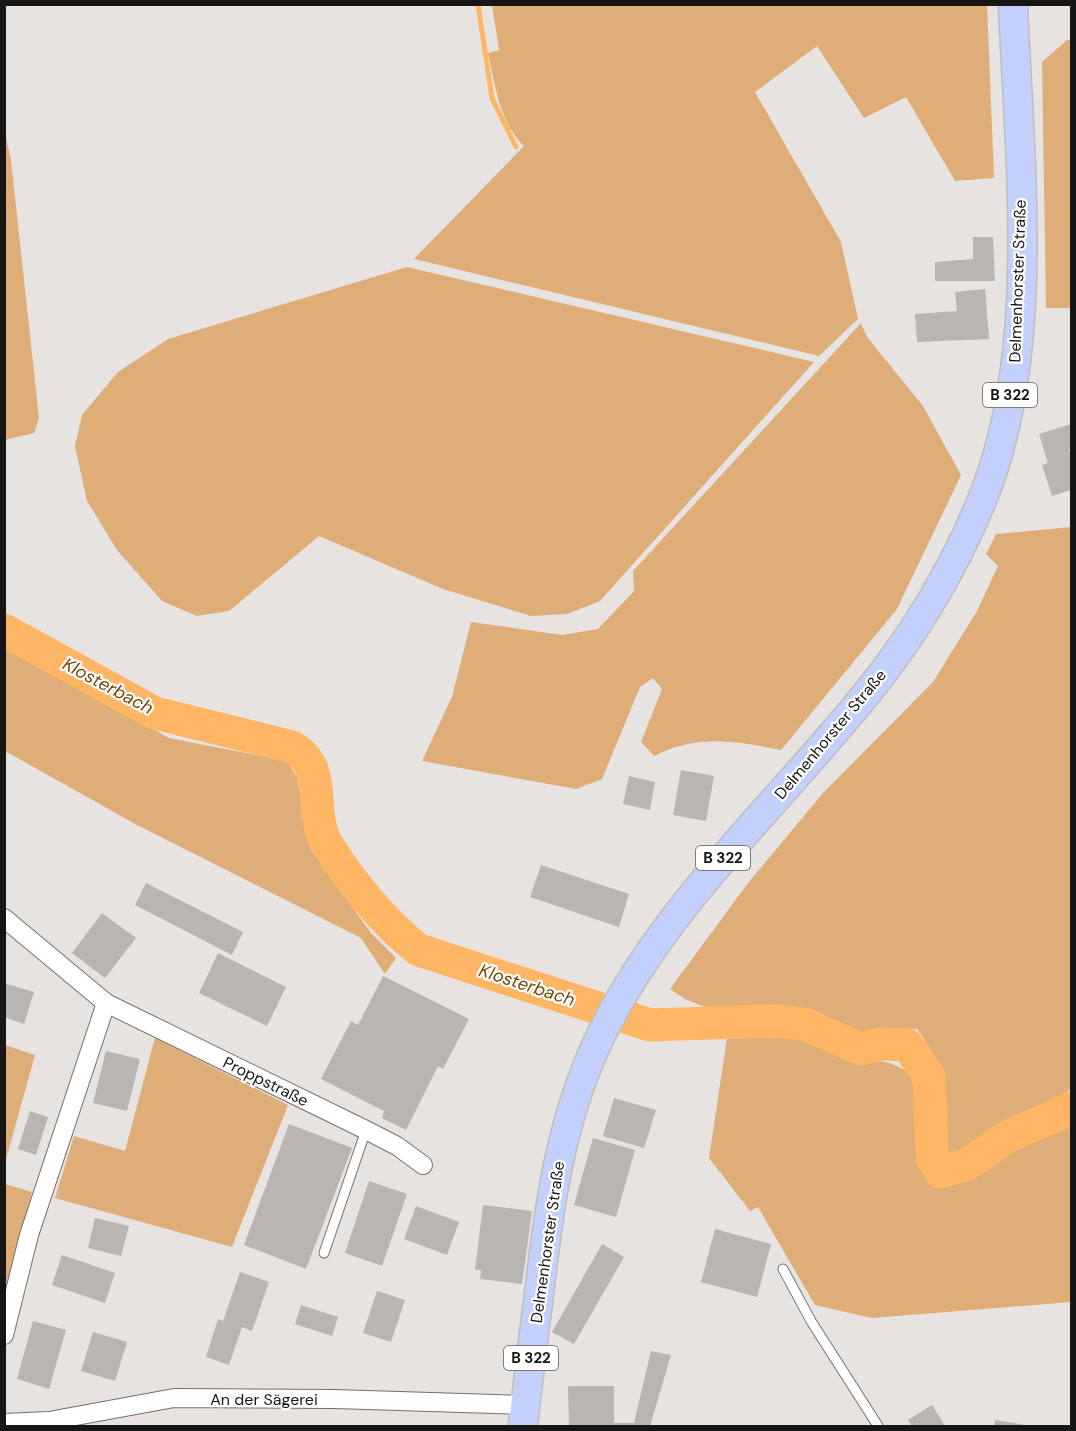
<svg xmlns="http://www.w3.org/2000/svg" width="1076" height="1431" viewBox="0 0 1076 1431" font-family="'DM Sans',sans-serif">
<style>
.green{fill:#dfad78}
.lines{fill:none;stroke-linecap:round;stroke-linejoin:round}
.stream{stroke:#feb665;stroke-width:5}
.river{stroke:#feb665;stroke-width:33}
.building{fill:#b8b5b2}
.service-casing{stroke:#74716f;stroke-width:11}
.minor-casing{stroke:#74716f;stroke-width:20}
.primary-casing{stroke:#bebebd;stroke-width:31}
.service{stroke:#fff;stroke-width:9}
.minor{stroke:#fff;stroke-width:18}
.primary{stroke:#c2d0fb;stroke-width:28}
.labels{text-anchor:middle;stroke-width:4.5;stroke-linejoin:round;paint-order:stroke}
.shield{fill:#fff;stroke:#5d5c5b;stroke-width:1.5}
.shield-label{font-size:15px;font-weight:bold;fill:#171615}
.street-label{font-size:16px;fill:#171615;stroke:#fff}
.water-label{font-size:18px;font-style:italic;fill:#764807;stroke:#fff}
</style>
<rect width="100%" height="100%" fill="#e6e3e0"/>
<!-- green -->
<g class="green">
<path d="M 492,5 L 987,5 L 994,178 L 955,181 L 906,97 L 864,118 L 817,46 L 755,92 L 841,242 L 858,319 L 819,356 L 414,259 L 524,146 C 500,124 495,85 488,53 L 499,50 Z"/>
<path d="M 1067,40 L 1071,40 L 1071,308 L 1046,308 L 1042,62 Z"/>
<path d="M 4,128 L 11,160 L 39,418 L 34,433 L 5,440 Z"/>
<path d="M 407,267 L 814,362 L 600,601 L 567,614 L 531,616 L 443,589 L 319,536 L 229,611 L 197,616 L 162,601 L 117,550 L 87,501 L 75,446 L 82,415 L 118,372 L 168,339 Z"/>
<path d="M 861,323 L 867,337 L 923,406 L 961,475 L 897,609 L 781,750 C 735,741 698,734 654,756 L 641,742 L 662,689 L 653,678 L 640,687 L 602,779 L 576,789 L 422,761 L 452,697 L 471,622 L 562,635 L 598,629 L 634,591 L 633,571 Z"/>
<path d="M 1071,527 L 1071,1089 L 1049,1105 L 1012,1121 L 953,1158 L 945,1152 C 945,1100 949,1074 917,1029 L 860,1033 L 807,1010 L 751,1008 L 716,1011 L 685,999 L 670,989 L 748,883 L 823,793 L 933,682 L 977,611 L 998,566 L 986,554 L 996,534 Z"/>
<path d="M 5,647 L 169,738 L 287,761 L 297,777 L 311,850 L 371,933 L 396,958 L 385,974 L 361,938 L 137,825 L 5,751 Z"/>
<path d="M 756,1029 L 790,1033 L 838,1053 L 890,1063 L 912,1073 L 918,1151 L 929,1176 L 949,1179 L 1023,1138 L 1071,1119 L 1071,1302 L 872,1318 L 815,1305 L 758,1207 L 750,1211 L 709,1158 L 728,1031 Z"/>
<path d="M 155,1038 L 288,1105 L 232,1247 L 55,1198 L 74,1136 L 125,1151 Z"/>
<path d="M 5,1045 L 35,1055 L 5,1163 L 4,1045 Z"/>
<path d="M 5,1184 L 32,1192 L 5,1299 Z"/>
</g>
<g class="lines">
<!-- stream -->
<path class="stream" d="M 478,4 L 492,98 L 516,147"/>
<!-- river -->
<path class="river" d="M 4,630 L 155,713 L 292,747 C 329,767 309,813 326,842 C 347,878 386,925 419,950 L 650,1025 L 775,1021 L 804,1024 L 861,1049 L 882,1044 L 907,1045 L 929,1076 L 932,1157 L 941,1172 L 968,1164 L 1007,1137 L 1072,1108"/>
</g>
<!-- building -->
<g class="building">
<path d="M 973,237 L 993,237 L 995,281 L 935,281 L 935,262 L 973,259 Z"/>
<path d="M 985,289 L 989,339 L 917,342 L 915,314 L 957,311 L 955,292 Z"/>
<path d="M 1071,424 L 1071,449 L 1069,450 L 1071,459 L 1071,490 L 1052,496 L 1042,465 L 1048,463 L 1039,434 Z"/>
<path d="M 681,770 L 714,776 L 706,821 L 673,815 Z"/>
<path d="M 629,776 L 655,782 L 650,810 L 623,804 Z"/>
<path d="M 541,865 L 629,894 L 619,927 L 530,897 Z"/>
<path d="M 146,883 L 243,932 L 232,955 L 135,905 Z"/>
<path d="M 102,913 L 136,938 L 105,978 L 72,953 Z"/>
<path d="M 218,953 L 286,987 L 267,1026 L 199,993 Z"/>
<path d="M 383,976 L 469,1019 L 443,1069 L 438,1066 L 406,1130 L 382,1118 L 384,1111 L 321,1079 L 351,1021 L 358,1025 Z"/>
<path d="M 4,983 L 34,992 L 24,1024 L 4,1017 Z"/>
<path d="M 106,1051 L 140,1059 L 127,1111 L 93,1103 Z"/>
<path d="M 614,1098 L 656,1110 L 644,1148 L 603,1136 Z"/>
<path d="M 30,1111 L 48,1117 L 36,1155 L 18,1149 Z"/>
<path d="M 289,1124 L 352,1148 L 306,1269 L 244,1245 Z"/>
<path d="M 593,1138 L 635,1150 L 616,1217 L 574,1205 Z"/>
<path d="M 369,1181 L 407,1194 L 382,1266 L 345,1253 Z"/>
<path d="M 483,1205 L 532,1211 L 522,1284 L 480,1279 L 481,1270 L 475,1270 Z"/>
<path d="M 416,1206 L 459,1222 L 447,1255 L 404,1239 Z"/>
<path d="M 95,1218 L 129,1226 L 121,1256 L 88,1248 Z"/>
<path d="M 715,1229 L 771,1244 L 757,1297 L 701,1282 Z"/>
<path d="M 602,1244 L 624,1257 L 574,1344 L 552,1332 Z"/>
<path d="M 62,1255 L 115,1273 L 105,1303 L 52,1285 Z"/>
<path d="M 240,1272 L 269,1282 L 252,1331 L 242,1327 L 229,1365 L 206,1357 L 218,1319 L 223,1321 Z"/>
<path d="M 377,1291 L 405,1300 L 391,1342 L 363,1333 Z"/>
<path d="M 301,1305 L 338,1317 L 332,1336 L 295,1324 Z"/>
<path d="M 33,1321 L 66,1330 L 49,1389 L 17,1379 Z"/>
<path d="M 93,1332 L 127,1342 L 115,1381 L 81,1371 Z"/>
<path d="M 651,1351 L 671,1355 L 650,1426 L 569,1426 L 568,1386 L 614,1386 L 614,1423 L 634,1423 Z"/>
<path d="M 932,1405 L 945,1426 L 912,1426 L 908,1420 Z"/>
<path d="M 995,1420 L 1025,1425 L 1025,1426 L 994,1426 Z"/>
</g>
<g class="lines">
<defs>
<g id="service">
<path d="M 324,1253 L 366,1130"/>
<path d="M 783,1269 L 811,1321 L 878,1426"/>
</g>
<g id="minor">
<path d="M 4,918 L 106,1003 L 366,1130 L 397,1146 L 423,1165"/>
<path d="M 4,1335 L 29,1235 L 106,1003"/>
<path d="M 4,1423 L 49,1421 L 174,1398 L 335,1399 L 525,1405"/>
</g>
<path id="primary" d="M 523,1426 C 528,1380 534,1333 540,1286 C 550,1197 563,1110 604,1029 C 672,895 788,795 879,678 C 922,622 958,560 984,495 C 1042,349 1019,158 1013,4"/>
</defs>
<!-- service casing -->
<use href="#service" class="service-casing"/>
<!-- minor casing -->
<use href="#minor" class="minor-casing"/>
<!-- primary casing -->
<use href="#primary" class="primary-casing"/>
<!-- service -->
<use href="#service" class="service"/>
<!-- minor -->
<use href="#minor" class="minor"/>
<!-- primary -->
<use href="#primary" class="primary"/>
</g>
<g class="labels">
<!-- shield labels -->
<g class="shield">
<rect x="983" y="383" width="54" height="24" rx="4.5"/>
<rect x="696" y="846" width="54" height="24" rx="4.5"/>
<rect x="504" y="1346" width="54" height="24" rx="4.5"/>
</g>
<g class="shield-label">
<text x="1010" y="400">B 322</text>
<text x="723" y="863">B 322</text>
<text x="531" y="1363">B 322</text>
</g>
<!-- street labels -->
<g class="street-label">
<text transform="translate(1017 281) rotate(-88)" y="6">Delmenhorster Straße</text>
<text transform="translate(830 734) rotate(-50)" y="6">Delmenhorster Straße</text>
<text transform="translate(266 1081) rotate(26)" y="6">Proppstraße</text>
<text transform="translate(547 1242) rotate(-82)" y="6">Delmenhorster Straße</text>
<text x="264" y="1405">An der Sägerei</text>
</g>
<!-- water labels -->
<g class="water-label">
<text transform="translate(108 686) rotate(28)" y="6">Klosterbach</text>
<text transform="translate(527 985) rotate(18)" y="6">Klosterbach</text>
</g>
</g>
<!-- border -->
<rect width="1076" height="1431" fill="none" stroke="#171615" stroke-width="12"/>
</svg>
